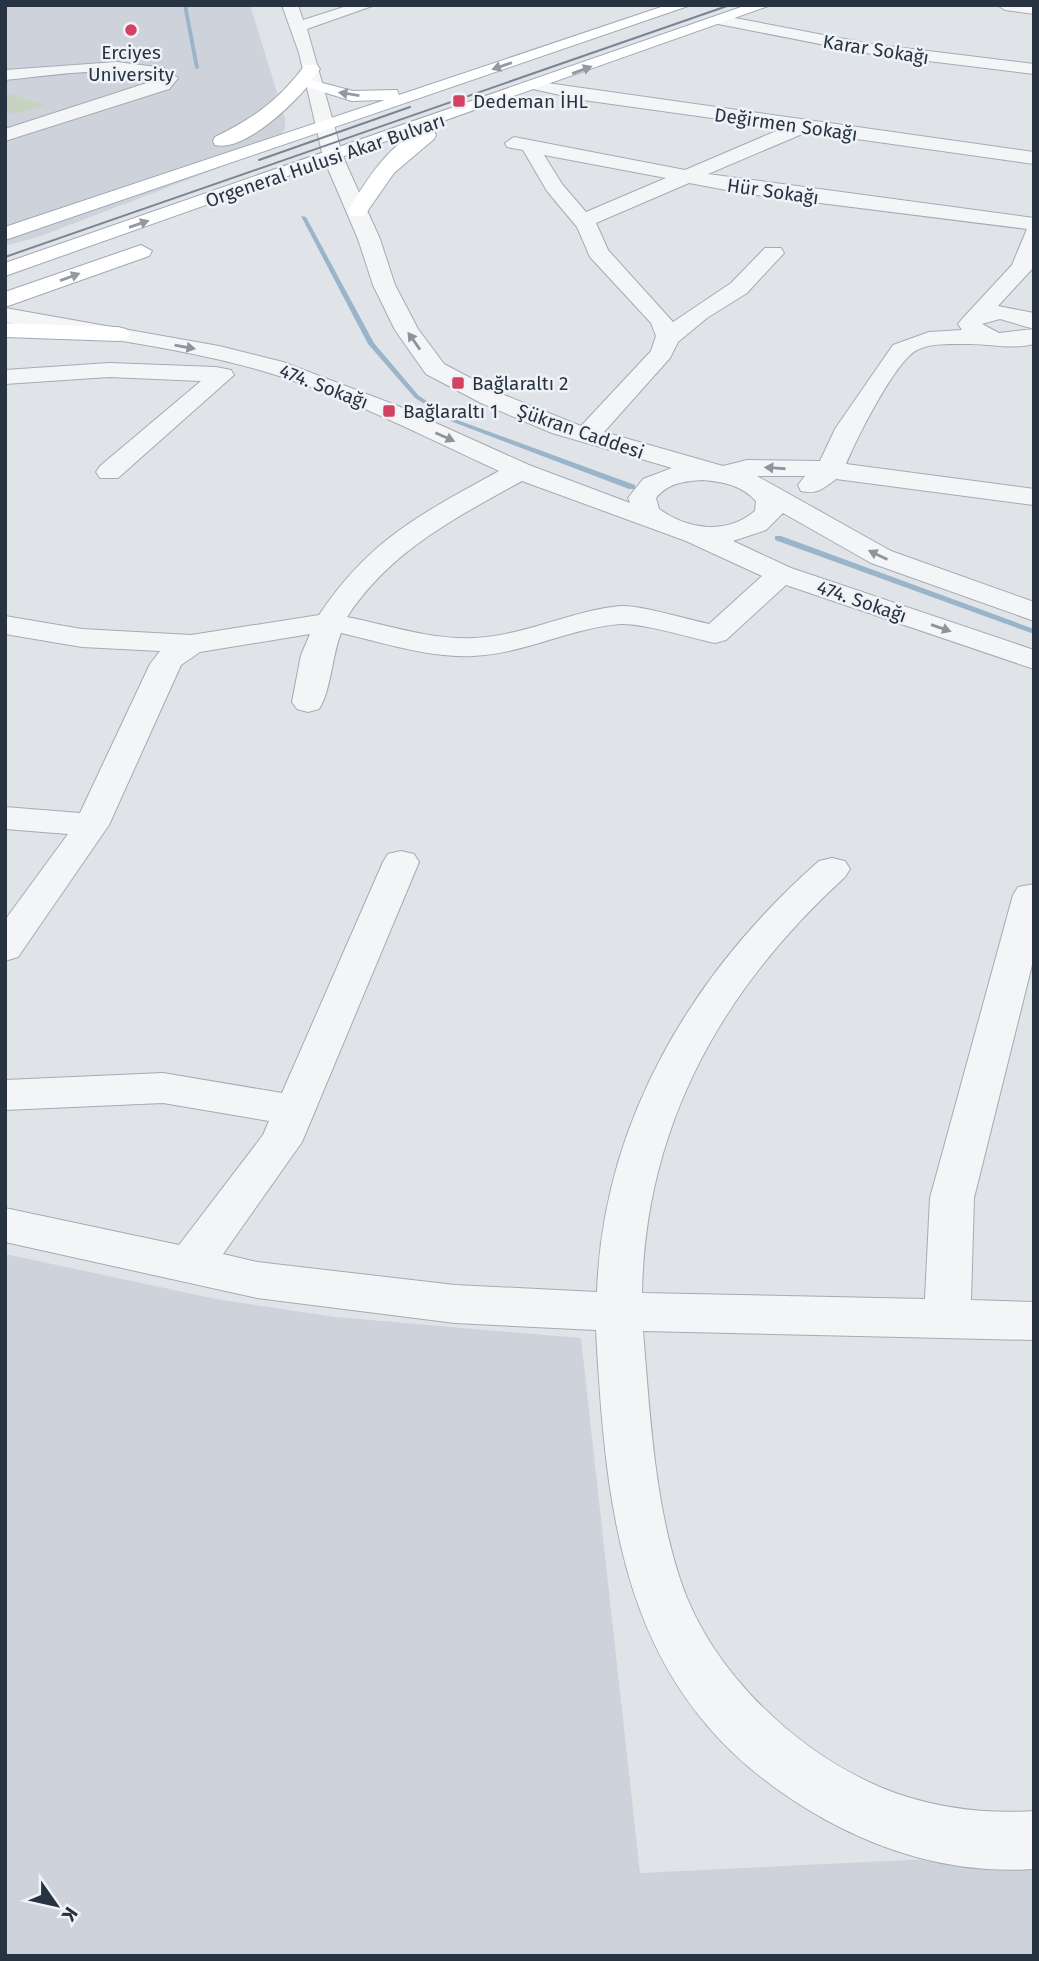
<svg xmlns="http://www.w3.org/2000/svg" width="1039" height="1961" viewBox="0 0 1039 1961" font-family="'Fira Sans',sans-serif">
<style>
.built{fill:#ced3db}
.green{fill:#c7d3c1}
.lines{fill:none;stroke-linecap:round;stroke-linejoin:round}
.stream{fill:#9ab5ca;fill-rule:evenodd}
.minor-casing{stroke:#a5abb3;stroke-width:2}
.major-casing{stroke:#9fa9b5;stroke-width:2}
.minor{fill:#f3f5f7;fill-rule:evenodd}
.major{fill:#fff;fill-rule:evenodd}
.tram{stroke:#798593;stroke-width:2}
.oneway{fill:#9499a0}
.oneway2{fill:#8e949c}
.poi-dot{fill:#d14263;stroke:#eff3f7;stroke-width:2.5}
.labels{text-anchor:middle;stroke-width:5;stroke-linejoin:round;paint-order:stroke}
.far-street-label{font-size:19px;fill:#283341;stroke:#eff3f7}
.far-poi-label{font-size:19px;fill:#283341;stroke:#eff3f7;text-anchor:start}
</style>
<rect width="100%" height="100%" fill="#e0e4e9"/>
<!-- built -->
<g class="built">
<path d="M 5,5 L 250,5 L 285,118 L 285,129 L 276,141 L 255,154 L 41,236 L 5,246 Z"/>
<path d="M 5,1254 L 216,1299 L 335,1317 L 581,1338 L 640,1873 L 1034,1854 L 1034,1956 L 5,1956 Z"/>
</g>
<!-- green -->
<path class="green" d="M 5,92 L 45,105 L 15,114 L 5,111 Z"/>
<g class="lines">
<!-- stream -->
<g class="stream">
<path d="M 183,5 L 187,5 L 199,68 L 197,69 L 195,68 Z"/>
<path d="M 301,216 L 306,217 L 374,343 L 419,396 L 457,420 L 635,485 L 635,489 L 629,489 L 453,422 L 415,398 L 368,344 Z"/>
<path d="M 775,536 L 781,536 L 1034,629 L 1034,634 L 775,540 Z"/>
</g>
<defs>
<g id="minor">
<path d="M 282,5 L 298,5 L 303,20 L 350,5 L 375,5 L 307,29 L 343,157 L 380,239 L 395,285 L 418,329 L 444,364 L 499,393 L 581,426 L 651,351 L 656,336 L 651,323 L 590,257 L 577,227 L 547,191 L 523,150 L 507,147 L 505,143 L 514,137 L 685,170 L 783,128 L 583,100 L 533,89 L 530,85 L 533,81 L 1034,152 L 1034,164 L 807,132 L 708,174 L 1034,218 L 1033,268 L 998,306 L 1034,313 L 1034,329 L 1000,319 L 982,324 L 999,333 L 1034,329 L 1034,344 C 1009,350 989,343 965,344 C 949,344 931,343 917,350 C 895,361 856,440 846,464 L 1034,489 L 1034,505 L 836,479 C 824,488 817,495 801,491 L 798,485 L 805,476 L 757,476 L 891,551 L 1034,602 L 1034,621 L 871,563 L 783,513 L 766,530 L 733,541 L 791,568 L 1034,650 L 1034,669 L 786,585 L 726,640 L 715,643 C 691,638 643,623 620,624 C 570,628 524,654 473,656 C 429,658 384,643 341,633 C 332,655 331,691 319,709 L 308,712 L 297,709 L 292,702 L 301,655 L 310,634 L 200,652 L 181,665 L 109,825 L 18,957 L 5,961 L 5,920 L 68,834 L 5,829 L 5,807 L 80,813 L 150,664 L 160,651 L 82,647 L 5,634 L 5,616 L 82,629 L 191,635 L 319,615 C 370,539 421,514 499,471 C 423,436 344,395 263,371 C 179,347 91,337 5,322 L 5,308 L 219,346 L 283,362 L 398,406 L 529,465 L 630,503 L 628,498 L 643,479 L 672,468 L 552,433 L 481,403 L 426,374 L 395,330 L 373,285 L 358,239 L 323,157 L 299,53 ZM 544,155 L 666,178 L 586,212 L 562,184 ZM 689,183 L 748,194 L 1027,229 L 1012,265 L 962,319 L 958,324 L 962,330 L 929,332 L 893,345 L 835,429 L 820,461 L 747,460 L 723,466 L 604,432 L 670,358 L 678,342 L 707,318 L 747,293 L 784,253 L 781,248 L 765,248 L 731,283 L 673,322 L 608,250 L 596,223 ZM 703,480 C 724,482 741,485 756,501 L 755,511 C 726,535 689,530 659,509 L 656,498 C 668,483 684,481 703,480 ZM 522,481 L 686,541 L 762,576 L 709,624 C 686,619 641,605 620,606 C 570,611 524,636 474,638 C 431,640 388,625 347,617 C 390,551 455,518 522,481 Z"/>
<path d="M 997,5 L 1034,5 L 1034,14 L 1005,10 Z"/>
<path d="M 719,15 L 871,44 L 1034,64 L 1034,74 L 871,54 L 713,23 L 711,20 Z"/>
<path d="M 117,62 L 164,68 L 178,78 L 169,89 L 5,141 L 5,129 L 159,79 C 129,62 41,77 5,80 L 5,70 Z"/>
<path d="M 109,363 L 216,367 L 231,370 L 234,375 L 118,478 L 100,478 L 96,472 L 100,466 L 201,381 L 109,377 L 5,384 L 5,370 Z"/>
<path d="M 401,851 L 414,854 L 419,862 L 302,1142 L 223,1254 L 257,1262 L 455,1285 L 597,1292 C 603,1121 693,972 819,861 L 832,858 L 845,861 L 850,869 L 845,877 C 723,988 645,1125 642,1293 L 925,1299 L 930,1198 L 1013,895 L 1018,887 L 1034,884 L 1034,957 L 974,1198 L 971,1300 L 1034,1302 L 1034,1340 L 643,1331 C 650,1414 654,1502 681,1582 C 713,1676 805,1761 898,1794 C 943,1809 987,1814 1034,1811 L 1034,1869 C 960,1874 890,1855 826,1820 C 627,1710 607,1536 596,1330 L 455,1323 L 257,1298 L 5,1242 L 5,1208 L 179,1245 L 263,1135 L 269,1121 L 163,1103 L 5,1110 L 5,1080 L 163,1073 L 282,1093 L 383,862 L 388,854 Z"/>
</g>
<g id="major">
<path d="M 667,5 L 691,5 L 5,240 L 5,227 L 385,100 L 352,101 L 307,87 C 290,107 243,152 215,145 L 213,141 L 215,137 C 253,119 280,99 305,65 L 317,65 L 320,69 L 311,80 L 353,91 L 397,90 L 399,95 Z"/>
<path d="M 747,5 L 771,5 L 5,276 L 5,263 Z"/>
<path d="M 427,129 L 434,131 L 436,135 L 434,139 L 394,173 L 364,216 L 350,216 L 347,212 C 365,183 391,138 427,129 Z"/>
<path d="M 141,245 L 152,251 L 149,256 L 5,307 L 5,292 Z"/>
<path d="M 5,323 L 118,327 L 126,329 L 130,334 L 126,339 L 118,341 L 5,337 Z"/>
</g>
</defs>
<!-- minor casing -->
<use href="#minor" class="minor-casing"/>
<!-- major casing -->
<use href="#major" class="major-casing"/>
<!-- minor -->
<use href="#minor" class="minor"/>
<!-- major -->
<use href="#major" class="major"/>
<!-- tram -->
<g class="tram">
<path d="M 259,160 L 410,107"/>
<path d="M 5,257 L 730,5"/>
</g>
</g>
<!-- one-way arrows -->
<defs><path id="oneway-solid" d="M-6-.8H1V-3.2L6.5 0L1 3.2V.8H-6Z" transform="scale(1.75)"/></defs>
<g class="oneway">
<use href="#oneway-solid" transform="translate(502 66) rotate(161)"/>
<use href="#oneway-solid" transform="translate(582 70) rotate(-20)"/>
<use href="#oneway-solid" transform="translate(349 94) rotate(-171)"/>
<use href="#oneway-solid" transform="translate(139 224) rotate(-19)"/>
<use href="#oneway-solid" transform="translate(70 277) rotate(-20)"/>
</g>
<g class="oneway2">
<use href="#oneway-solid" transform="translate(414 341) rotate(-125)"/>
<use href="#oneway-solid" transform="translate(185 347) rotate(10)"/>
<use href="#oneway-solid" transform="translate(445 437) rotate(24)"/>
<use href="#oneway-solid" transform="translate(775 468) rotate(-176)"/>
<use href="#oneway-solid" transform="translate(878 555) rotate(-154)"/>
<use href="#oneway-solid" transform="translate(941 628) rotate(19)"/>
</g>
<!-- markers -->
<g class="poi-dot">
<circle cx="131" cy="30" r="7"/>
<rect x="452" y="94" width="14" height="14" rx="3.5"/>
<rect x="451" y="376" width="14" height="14" rx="3.5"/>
<rect x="382" y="404" width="14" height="14" rx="3.5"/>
</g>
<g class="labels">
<!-- far-street labels -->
<g class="far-street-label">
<text transform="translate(876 49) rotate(9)" y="7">Karar Sokağı</text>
<text transform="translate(786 124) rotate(8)" y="7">Değirmen Sokağı</text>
<text transform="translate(325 160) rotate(-19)" y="7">Orgeneral Hulusi Akar Bulvarı</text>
<text transform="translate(773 191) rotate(8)" y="7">Hür Sokağı</text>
<text transform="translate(324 386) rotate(21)" y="7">474. Sokağı</text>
<text transform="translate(581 431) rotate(19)" y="7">Şükran Caddesi</text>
<text transform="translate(862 601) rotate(19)" y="7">474. Sokağı</text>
</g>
<!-- far-poi labels -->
<g class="far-poi-label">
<text x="131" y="59" text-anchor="middle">Erciyes<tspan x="131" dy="22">University</tspan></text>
<text x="473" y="108">Dedeman İHL</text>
<text x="472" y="390">Bağlaraltı 2</text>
<text x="403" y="418">Bağlaraltı 1</text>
</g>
</g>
<!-- border -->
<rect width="1039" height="1961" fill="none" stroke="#283341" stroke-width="14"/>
<!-- north arrow -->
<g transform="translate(56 1905) rotate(124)" stroke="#eff3f7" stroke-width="5" paint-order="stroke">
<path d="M0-5L12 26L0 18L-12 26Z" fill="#283341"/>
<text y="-10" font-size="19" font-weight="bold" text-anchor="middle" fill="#283341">K</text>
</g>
</svg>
